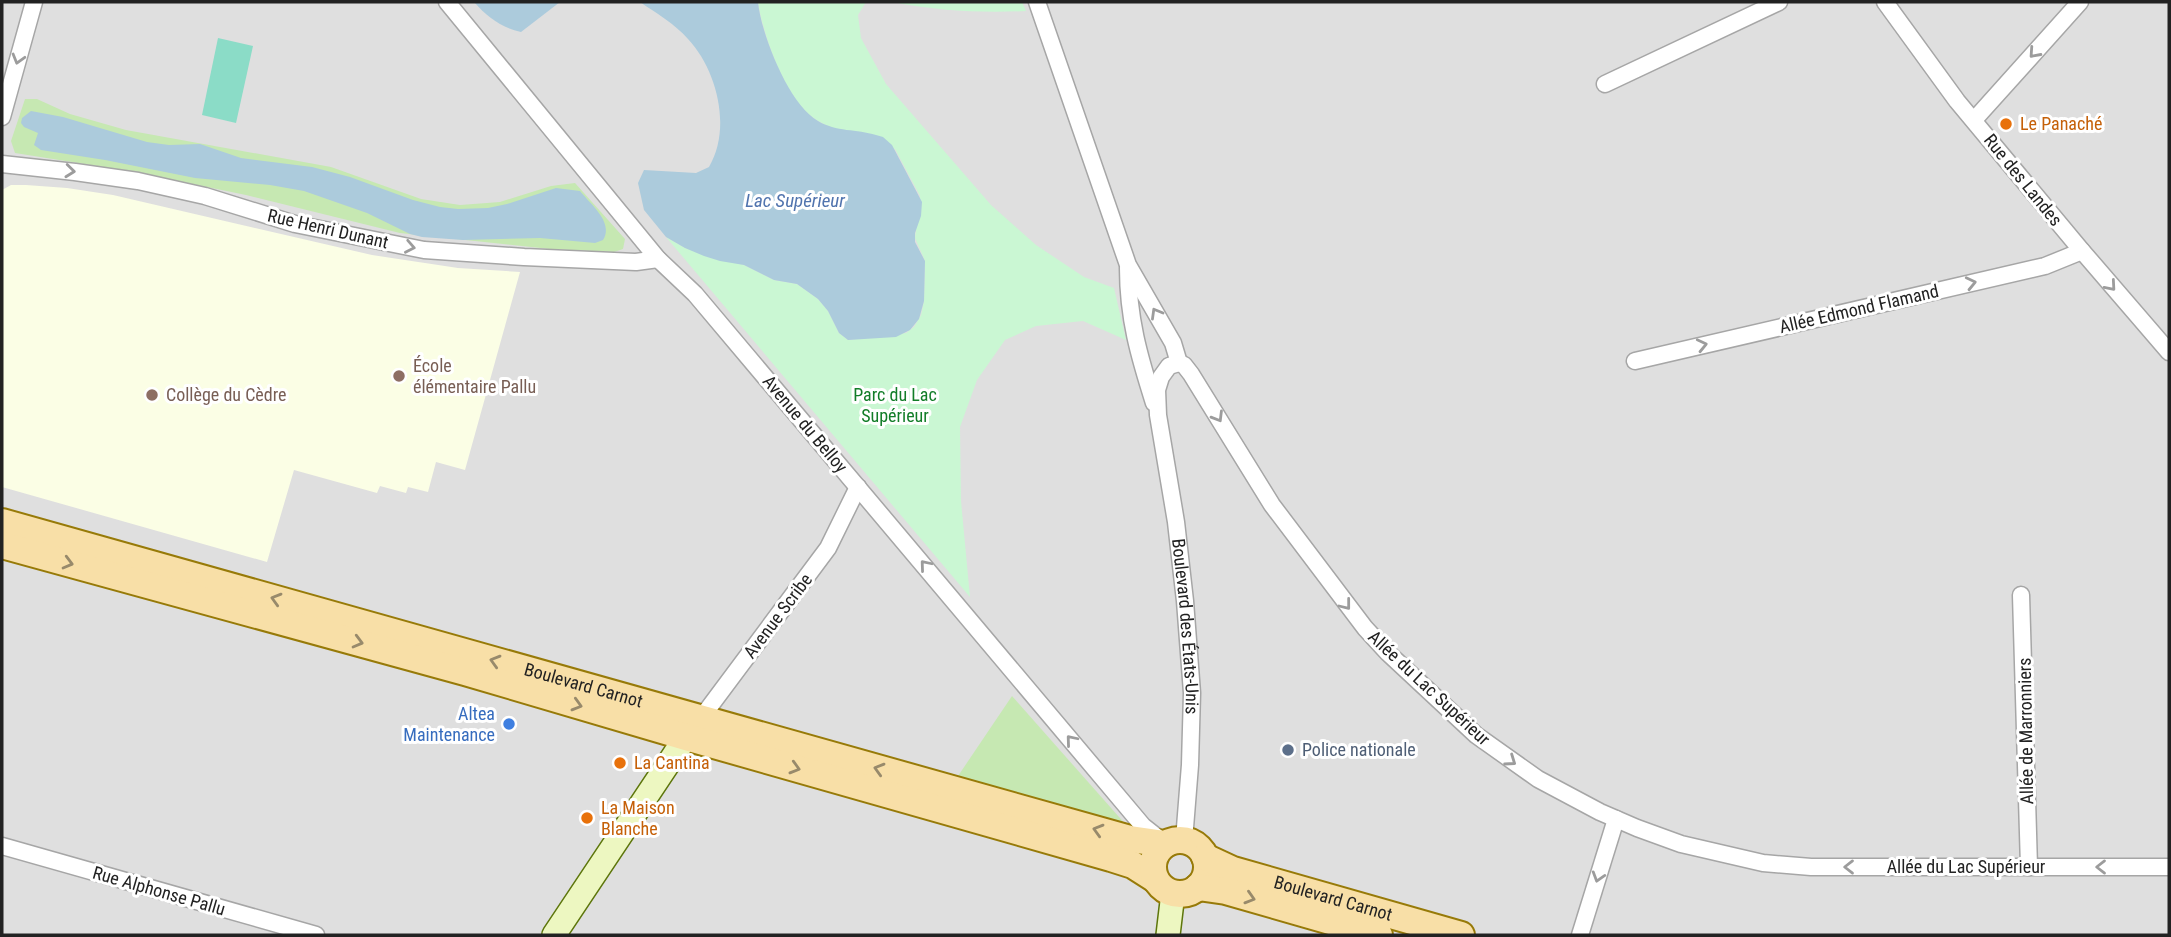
<svg xmlns="http://www.w3.org/2000/svg" width="2171" height="937" viewBox="0 0 2171 937" font-family="'Roboto Condensed',sans-serif">
<style>
.residential{fill:#dfdfdf}
.education{fill:#fbfee5}
.grass{fill:#c6e8b2}
.park{fill:#caf7d3}
.pitch{fill:#8bdcc7}
.water{fill:#accbdc}
.lines{fill:none;stroke-linecap:round;stroke-linejoin:round}
.street-casing{stroke:#a6a6a6;stroke-width:19}
.secondary-casing{stroke:#5d760b;stroke-width:26}
.primary-casing{stroke:#977a08;stroke-width:30}
.street{stroke:#fff;stroke-width:16}
.secondary{stroke:#edf7c1;stroke-width:23}
.primary{stroke:#f8dfa7;stroke-width:26}
.oneway{stroke:#9c9c9c}
.oneway2{stroke:#988a6b}
.food-dot{fill:#e8710a;stroke:#fff;stroke-width:2.5}
.education-dot{fill:#8d6e63;stroke:#fff;stroke-width:2.5}
.shop-dot{fill:#3f7fe0;stroke:#fff;stroke-width:2.5}
.service-dot{fill:#5c6f8a;stroke:#fff;stroke-width:2.5}
.labels{text-anchor:middle;stroke-width:6;stroke-linejoin:round;paint-order:stroke}
.food-label{font-size:18px;fill:#c56008;stroke:#fff;text-anchor:start}
.street-label{font-size:18px;fill:#222;stroke:#fff}
.education-label{font-size:18px;fill:#785e54;stroke:#fff;text-anchor:start}
.park-label{font-size:18px;fill:#127d28;stroke:#fff}
.shop-label{font-size:18px;fill:#366cbe;stroke:#fff;text-anchor:end}
.service-label{font-size:18px;fill:#4e5e75;stroke:#fff;text-anchor:start}
.water-label{font-size:19px;font-style:italic;fill:#5174ae;stroke:#fff}
</style>
<rect width="100%" height="100%" fill="#f1efe9"/>
<!-- residential -->
<rect class="residential" x="2" y="2" width="2167" height="933"/>
<!-- education -->
<path class="education" d="M 11,185 L 26,185 L 67,188 L 113,195 L 372,255 L 458,268 L 520,272 L 465,470 L 436,462 L 428,492 L 408,487 L 406,493 L 380,486 L 377,493 L 294,470 L 267,562 L 2,487 L 2,190 Z"/>
<!-- grass -->
<g class="grass">
<path d="M 25,99 L 37,99 L 70,114 L 126,130 L 331,167 L 421,199 L 460,205 L 500,202 L 551,186 L 575,183 L 625,239 L 623,249 L 614,252 L 550,249 L 400,233 L 246,195 L 129,171 L 15,153 L 11,141 Z"/>
<path d="M 1012,696 L 1127,826 L 956,779 Z"/>
</g>
<!-- park -->
<g class="park">
<path d="M 758,2 L 866,2 L 858,15 L 861,38 L 886,84 L 991,205 L 1036,245 L 1084,277 L 1114,288 L 1126,340 L 1083,321 L 1036,326 L 1005,340 L 977,380 L 960,427 L 961,501 L 970,597 L 666,237 L 685,248 L 744,265 L 774,280 L 797,284 L 818,299 L 828,311 L 839,333 L 848,340 L 906,333 L 914,327 L 921,315 L 924,301 L 925,261 L 915,238 L 920,196 L 895,149 C 871,141 840,134 818,121 C 787,104 763,36 758,2 Z"/>
<path d="M 893,2 L 1022,2 L 1026,11 C 982,13 937,11 893,2 Z"/>
</g>
<!-- pitch -->
<path class="pitch" d="M 218,38 L 253,46 L 236,123 L 202,115 Z"/>
<!-- water -->
<g class="water">
<path d="M 474,2 L 560,2 L 521,32 C 502,28 487,17 474,2 Z"/>
<path d="M 640,2 L 758,2 C 761,34 789,105 818,121 C 836,132 857,129 876,135 L 883,137 L 892,145 L 922,202 L 921,216 L 915,233 L 915,242 L 925,261 L 924,301 L 919,319 L 910,330 L 896,337 L 848,340 L 839,333 L 828,311 L 818,299 L 797,284 L 774,280 L 744,265 L 720,261 L 704,256 L 685,248 L 666,237 L 644,210 L 638,183 L 644,170 L 696,173 L 709,167 C 732,128 717,70 688,39 C 675,24 656,13 640,2 Z"/>
<path d="M 31,111 L 63,117 L 147,142 L 169,145 L 200,144 L 241,158 L 312,167 L 350,177 L 413,200 L 440,207 L 458,209 L 488,208 L 507,204 L 556,188 L 580,191 C 591,205 614,222 603,240 L 595,243 L 540,238 L 463,240 L 422,237 L 410,234 L 367,213 L 304,191 L 270,185 L 195,178 L 105,160 L 41,150 L 34,145 L 38,133 L 24,127 L 21,123 L 22,118 Z"/>
</g>
<g class="lines">
<defs>
<g id="street">
<path d="M 447,2 L 658,259 L 695,294 L 1143,826 L 1162,841"/>
<path d="M 1037,2 L 1128,265 L 1173,343 L 1179,363"/>
<path d="M 1885,2 L 1957,101 L 2082,251 L 2169,352"/>
<path d="M 1605,84 L 1779,2"/>
<path d="M 2,117 L 34,2"/>
<path d="M 1974,120 L 2080,2"/>
<path d="M 2,164 L 75,172 L 138,181 L 205,196 L 295,224 L 424,250 L 524,257 L 636,262 L 658,259"/>
<path d="M 1128,268 C 1128,318 1139,356 1154,403"/>
<path d="M 1635,361 L 2045,266 L 2082,251"/>
<path d="M 1179,363 L 1184,365 L 1191,374 L 1272,505 L 1365,628 L 1388,653 L 1476,735 L 1538,779 L 1600,812 L 1637,828 L 1681,844 L 1763,863 L 1811,867 L 2169,867"/>
<path id="s1" d="M 1179,363 L 1169,366 L 1161,377 L 1157,390 L 1158,415 L 1176,522 L 1185,601 L 1192,693 L 1190,765 L 1184,840"/>
<path d="M 2021,595 L 2029,867"/>
<path d="M 696,725 L 828,548 L 858,487"/>
<path d="M 2,846 L 316,935"/>
<path d="M 1580,935 L 1616,819"/>
</g>
<g id="secondary">
<path d="M 554,935 L 686,737"/>
<path d="M 1168,935 L 1173,893"/>
</g>
<g id="primary">
<path id="s2" d="M 2,522 L 1130,839 L 1165,844"/>
<path d="M 2,545 L 465,672 L 686,737 L 1111,858 L 1133,865 L 1155,879"/>
<circle cx="1180" cy="867" r="27"/>
<path id="s3" d="M 1205,857 L 1233,870 L 1461,935"/>
<path d="M 1198,887 L 1226,891 L 1379,935"/>
</g>
</defs>
<!-- street casing -->
<use href="#street" class="street-casing"/>
<!-- secondary casing -->
<use href="#secondary" class="secondary-casing"/>
<!-- primary casing -->
<use href="#primary" class="primary-casing"/>
<!-- street -->
<use href="#street" class="street"/>
<!-- secondary -->
<use href="#secondary" class="secondary"/>
<!-- primary -->
<use href="#primary" class="primary"/>
</g>
<!-- one-way arrows -->
<defs><path id="oneway-chevron" d="M-2-3.5L2.5 0L-2 3.5" fill="none" stroke-width="1.6" stroke-linecap="round" stroke-linejoin="round" transform="scale(1.75)"/></defs>
<g class="oneway">
<use href="#oneway-chevron" transform="translate(2034 53) rotate(132)"/>
<use href="#oneway-chevron" transform="translate(18 59) rotate(106)"/>
<use href="#oneway-chevron" transform="translate(70 171) rotate(6)"/>
<use href="#oneway-chevron" transform="translate(410 247) rotate(11)"/>
<use href="#oneway-chevron" transform="translate(1971 283) rotate(-13)"/>
<use href="#oneway-chevron" transform="translate(2111 286) rotate(49)"/>
<use href="#oneway-chevron" transform="translate(1156 313) rotate(-120)"/>
<use href="#oneway-chevron" transform="translate(1702 345) rotate(-13)"/>
<use href="#oneway-chevron" transform="translate(1218 417) rotate(59)"/>
<use href="#oneway-chevron" transform="translate(925 565) rotate(-130)"/>
<use href="#oneway-chevron" transform="translate(1346 605) rotate(52)"/>
<use href="#oneway-chevron" transform="translate(1071 740) rotate(-130)"/>
<use href="#oneway-chevron" transform="translate(1511 761) rotate(35)"/>
<use href="#oneway-chevron" transform="translate(1849 867) rotate(180)"/>
<use href="#oneway-chevron" transform="translate(2101 867) rotate(180)"/>
<use href="#oneway-chevron" transform="translate(1598 877) rotate(107)"/>
</g>
<g class="oneway2">
<use href="#oneway-chevron" transform="translate(68 563) rotate(15)"/>
<use href="#oneway-chevron" transform="translate(276 599) rotate(-164)"/>
<use href="#oneway-chevron" transform="translate(358 642) rotate(15)"/>
<use href="#oneway-chevron" transform="translate(495 661) rotate(-164)"/>
<use href="#oneway-chevron" transform="translate(577 705) rotate(16)"/>
<use href="#oneway-chevron" transform="translate(795 768) rotate(16)"/>
<use href="#oneway-chevron" transform="translate(879 769) rotate(-164)"/>
<use href="#oneway-chevron" transform="translate(1098 830) rotate(-164)"/>
<use href="#oneway-chevron" transform="translate(1250 898) rotate(17)"/>
</g>
<!-- markers -->
<g class="food-dot">
<circle cx="2006" cy="124" r="7"/>
<circle cx="620" cy="763" r="7"/>
<circle cx="587" cy="818" r="7"/>
</g>
<g class="education-dot">
<circle cx="399" cy="376" r="7"/>
<circle cx="152" cy="395" r="7"/>
</g>
<circle class="shop-dot" cx="509" cy="724" r="7"/>
<circle class="service-dot" cx="1288" cy="750" r="7"/>
<g class="labels">
<!-- food labels -->
<g class="food-label">
<text x="2020" y="130">Le Panaché</text>
<text x="634" y="769">La Cantina</text>
<text x="601" y="814">La Maison<tspan x="601" dy="21">Blanche</tspan></text>
</g>
<!-- street labels -->
<g class="street-label">
<text transform="translate(2023 180) rotate(51)" y="6">Rue des Landes</text>
<text transform="translate(328 229) rotate(13)" y="6">Rue Henri Dunant</text>
<text transform="translate(1859 309) rotate(-13)" y="6">Allée Edmond Flamand</text>
<text transform="translate(805 424) rotate(50)" y="6">Avenue du Belloy</text>
<text transform="translate(778 616) rotate(-53)" y="6">Avenue Scribe</text>
<text dy="6" stroke="none"><textPath href="#s1" startOffset="276">Boulevard des États-Unis</textPath></text>
<text dy="6" stroke="none"><textPath href="#s2" startOffset="604">Boulevard Carnot</textPath></text>
<text transform="translate(1429 688) rotate(43)" y="6">Allée du Lac Supérieur</text>
<text transform="translate(2026 731) rotate(-91)" y="6">Allée de Marronniers</text>
<text x="1966" y="873">Allée du Lac Supérieur</text>
<text transform="translate(159 891) rotate(16)" y="6">Rue Alphonse Pallu</text>
<text dy="6" stroke="none"><textPath href="#s3" startOffset="135">Boulevard Carnot</textPath></text>
</g>
<!-- education labels -->
<g class="education-label">
<text x="413" y="372">École<tspan x="413" dy="21">élémentaire Pallu</tspan></text>
<text x="166" y="401">Collège du Cèdre</text>
</g>
<!-- park labels -->
<g class="park-label">
<text x="895" y="401">Parc du Lac<tspan x="895" dy="21">Supérieur</tspan></text>
</g>
<!-- shop labels -->
<g class="shop-label">
<text x="495" y="720">Altea<tspan x="495" dy="21">Maintenance</tspan></text>
</g>
<!-- service labels -->
<g class="service-label">
<text x="1302" y="756">Police nationale</text>
</g>
<!-- water labels -->
<g class="water-label">
<text x="795" y="207">Lac Supérieur</text>
</g>
</g>
<!-- border -->
<rect width="2171" height="937" fill="none" stroke="#222222" stroke-width="7"/>
</svg>
